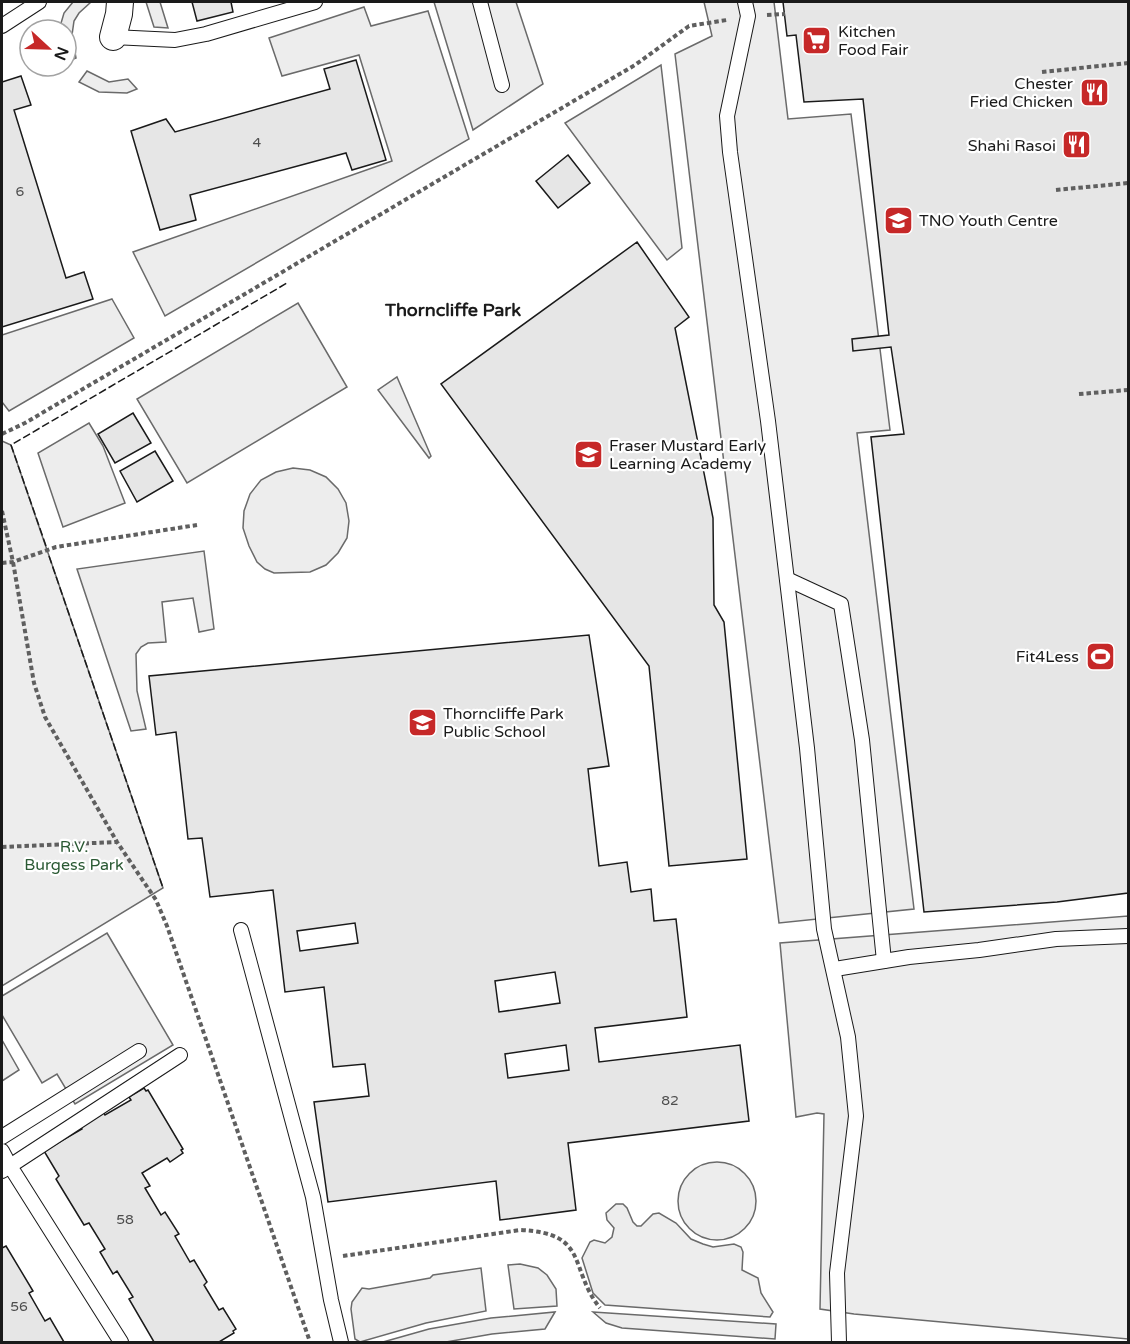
<svg xmlns="http://www.w3.org/2000/svg" width="1130" height="1344" viewBox="0 0 1130 1344" font-family="'Varela Round',sans-serif">
<style>
.built{fill:#ededed;stroke:#6a6a6a;stroke-width:1.5}
.building{fill:#e6e6e6;stroke:#1a1a1a;stroke-width:1.5;fill-rule:evenodd}
.lines{fill:none;stroke-linecap:round;stroke-linejoin:round}
.lane-casing{stroke:#1a1a1a;stroke-width:16}
.street-casing{stroke:#1a1a1a;stroke-width:28}
.path{stroke:#5f5f5f;stroke-width:4;stroke-dasharray:4.5 3;stroke-linecap:butt}
.lane{stroke:#fff;stroke-width:14}
.street{stroke:#fff;stroke-width:26}
.fence{stroke:#1a1a1a;stroke-width:1.5;stroke-dasharray:8 3;stroke-linecap:butt}
.labels{text-anchor:middle;stroke-width:4.5;stroke-linejoin:round;paint-order:stroke}
.number-label{font-size:14px;fill:#4d4d4d}
.poi-label{font-size:16px;fill:#1a1a1a;stroke:#fff;text-anchor:start}
.park-label{font-size:16px;fill:#2b5a34;stroke:#fff}
.neighbourhood-label{font-size:18px;font-weight:bold;fill:#1a1a1a;stroke:#fff}
</style>
<rect width="100%" height="100%" fill="#fff"/>
<!-- built -->
<g class="built">
<path d="M 73,2 L 91,2 L 79,13 L 74,21 L 72,35 L 76,58 L 66,62 L 66,30 L 59,30 L 64,13 Z"/>
<path d="M 146,2 L 160,2 L 168,28 L 154,27 Z"/>
<path d="M 434,2 L 516,2 L 543,84 L 473,130 Z"/>
<path d="M 704,2 L 774,2 L 788,119 L 851,114 L 890,430 L 857,433 L 914,909 L 779,923 L 675,54 L 712,36 Z"/>
<path d="M 364,7 L 371,26 L 428,11 L 469,139 L 165,316 L 133,252 L 392,161 L 359,55 L 282,76 L 269,38 Z"/>
<path d="M 661,65 L 682,248 L 667,260 L 565,123 Z"/>
<path d="M 87,71 L 109,82 L 128,79 L 137,89 L 127,93 L 99,92 L 79,82 Z"/>
<path d="M 112,299 L 134,338 L 9,411 L 2,402 L 2,335 Z"/>
<path d="M 298,303 L 347,387 L 187,483 L 137,399 Z"/>
<path d="M 397,377 L 431,456 L 429,458 L 378,390 Z"/>
<path d="M 89,423 L 103,446 L 125,503 L 63,527 L 38,453 Z"/>
<path d="M 2,441 L 11,445 L 163,888 L 2,986 Z"/>
<path d="M 293,468 L 310,470 L 326,477 L 338,489 L 346,503 L 349,521 L 347,538 L 338,553 L 326,565 L 310,572 L 274,573 L 265,569 L 257,562 L 249,546 L 243,528 L 244,511 L 250,494 L 261,480 L 276,472 Z"/>
<path d="M 204,551 L 214,629 L 199,632 L 193,598 L 162,602 L 166,642 L 148,643 L 141,647 L 136,654 L 137,691 L 146,729 L 131,731 L 77,569 Z"/>
<path d="M 1128,916 L 1128,1339 L 854,1314 L 820,1309 L 824,1114 L 817,1113 L 796,1117 L 780,943 Z"/>
<path d="M 107,933 L 173,1045 L 75,1104 L 57,1074 L 42,1083 L 2,1015 L 2,996 Z"/>
<path d="M 2,1040 L 19,1070 L 2,1081 Z"/>
<circle cx="717" cy="1201" r="39"/>
<path d="M 616,1204 L 623,1204 L 627,1208 L 633,1222 L 637,1226 L 641,1226 L 653,1214 L 659,1213 L 676,1223 L 691,1239 L 703,1244 L 713,1247 L 734,1244 L 741,1247 L 743,1252 L 742,1270 L 758,1278 L 761,1293 L 773,1312 L 770,1317 L 605,1305 L 593,1293 L 582,1258 L 590,1242 L 594,1240 L 605,1243 L 612,1237 L 614,1228 L 607,1220 L 606,1213 Z"/>
<path d="M 520,1264 L 538,1268 L 547,1275 L 556,1289 L 557,1306 L 514,1309 L 508,1265 Z"/>
<path d="M 481,1268 L 486,1311 L 426,1323 L 360,1342 L 355,1339 L 351,1309 L 352,1302 L 362,1288 L 369,1289 L 430,1278 L 433,1275 Z"/>
<path d="M 555,1312 L 545,1329 L 492,1334 L 446,1342 L 383,1342 L 429,1329 L 491,1318 Z"/>
<path d="M 593,1312 L 776,1324 L 775,1339 L 622,1328 L 606,1323 Z"/>
</g>
<!-- building -->
<g class="building">
<path d="M 192,2 L 231,2 L 233,12 L 197,21 Z"/>
<path d="M 783,2 L 1128,2 L 1128,893 L 1057,902 L 924,912 L 871,437 L 904,434 L 891,347 L 853,351 L 852,339 L 889,335 L 863,99 L 804,102 L 796,35 L 787,36 Z"/>
<path d="M 356,60 L 386,160 L 352,170 L 346,153 L 190,195 L 196,220 L 160,230 L 131,131 L 166,119 L 175,132 L 330,89 L 324,69 Z"/>
<path d="M 21,76 L 31,105 L 14,110 L 66,278 L 84,272 L 93,299 L 2,327 L 2,82 Z"/>
<path d="M 568,155 L 590,183 L 558,208 L 536,181 Z"/>
<path d="M 637,242 L 689,317 L 675,328 L 713,518 L 714,605 L 724,622 L 747,859 L 669,866 L 649,666 L 441,384 Z"/>
<path d="M 133,413 L 151,443 L 115,463 L 98,434 Z"/>
<path d="M 155,451 L 173,481 L 137,502 L 120,471 Z"/>
<path d="M 589,635 L 609,766 L 588,769 L 599,866 L 627,862 L 631,892 L 651,889 L 654,921 L 676,919 L 687,1017 L 595,1028 L 599,1062 L 740,1045 L 749,1121 L 568,1143 L 576,1210 L 500,1220 L 496,1181 L 328,1202 L 314,1102 L 369,1096 L 365,1064 L 333,1067 L 324,987 L 285,992 L 273,890 L 210,897 L 202,838 L 188,839 L 176,732 L 156,735 L 149,676 ZM 355,923 L 358,943 L 300,951 L 297,931 ZM 555,972 L 560,1003 L 499,1012 L 495,981 ZM 566,1045 L 569,1070 L 508,1078 L 505,1054 Z"/>
<path d="M 144,1088 L 146,1091 L 148,1090 L 183,1149 L 181,1150 L 183,1153 L 170,1162 L 167,1158 L 142,1173 L 150,1186 L 145,1188 L 161,1215 L 165,1212 L 179,1234 L 175,1236 L 190,1262 L 194,1260 L 207,1282 L 204,1285 L 219,1310 L 223,1308 L 236,1329 L 233,1331 L 234,1333 L 219,1342 L 154,1342 L 129,1299 L 133,1297 L 117,1271 L 113,1274 L 100,1252 L 105,1249 L 89,1223 L 84,1225 L 56,1179 L 59,1176 L 44,1151 L 82,1129 L 80,1125 L 103,1111 L 105,1115 L 131,1100 L 129,1097 Z"/>
<path d="M 6,1246 L 33,1291 L 29,1293 L 45,1321 L 50,1318 L 64,1342 L 2,1342 L 2,1248 Z"/>
</g>
<g class="lines">
<defs>
<g id="lane">
<path d="M 480,2 L 502,85"/>
<path d="M 745,2 L 748,16 L 727,116 L 730,152 L 768,421 L 807,748 L 824,929 L 848,1037 L 856,1116 L 837,1273 L 839,1342"/>
<path d="M 2,26 L 39,2"/>
<path d="M 113,37 L 175,40 L 206,34 L 315,2"/>
<path d="M 787,579 L 841,604 L 862,740 L 884,961"/>
<path d="M 241,930 L 313,1197 L 331,1300 L 341,1342"/>
<path d="M 835,969 L 909,957 L 979,950 L 1056,939 L 1128,936"/>
<path d="M 2,1137 L 139,1051"/>
<path d="M 2,1151 L 10,1166 L 2,1171"/>
<path d="M 121,1342 L 10,1166 L 180,1055"/>
</g>
<path id="street" d="M 113,37 L 119,14 L 120,2"/>
</defs>
<!-- lane casing -->
<use href="#lane" class="lane-casing"/>
<!-- street casing -->
<use href="#street" class="street-casing"/>
<!-- path -->
<g class="path">
<path d="M 767,15 L 785,14"/>
<path d="M 1042,72 L 1128,63"/>
<path d="M 1056,190 L 1128,183"/>
<path d="M 1079,394 L 1128,390"/>
<path d="M 2,434 L 25,423 L 635,65 L 689,26 L 727,20"/>
<path d="M 2,511 L 13,562 L 34,683 L 45,717 L 117,842 L 156,900 L 167,926 L 310,1342"/>
<path d="M 2,563 L 13,562 L 56,547 L 197,525"/>
<path d="M 2,847 L 117,842"/>
<path d="M 343,1256 L 520,1230 C 590,1233 568,1268 600,1308"/>
</g>
<!-- lane -->
<use href="#lane" class="lane"/>
<!-- street -->
<use href="#street" class="street"/>
<!-- fence -->
<g class="fence">
<path d="M 46,546 L 11,445 L 287,283"/>
<path d="M 49,556 L 163,888"/>
</g>
</g>
<!-- icons -->
<defs>
<symbol id="supermarket-square" viewBox="-11 -11 22 22"><rect x="-9" y="-9" width="18" height="18" rx="4" fill="#c62828" stroke="#fff"/><path d="M-6-5.5h2.5l.6 2H6L4.5 2H-2.5L-4.4-4H-6ZM-1.5 3.2a1.3 1.3 0 1 0 .1 0ZM3 3.2a1.3 1.3 0 1 0 .1 0Z" fill="#fff"/></symbol>
<symbol id="restaurant-square" viewBox="-11 -11 22 22"><rect x="-9" y="-9" width="18" height="18" rx="4" fill="#c62828" stroke="#fff"/><path d="M-5-6h1v4h1v-4h1v4h1v-4h1v5L-1.5 .5V6h-2V.5L-5-1ZM5-6V6H3V1.5H1.5Q1.5-4 5-6Z" fill="#fff"/></symbol>
<symbol id="school-square" viewBox="-11 -11 22 22"><rect x="-9" y="-9" width="18" height="18" rx="4" fill="#c62828" stroke="#fff"/><path d="M0-5L7-2L0 1L-7-2ZM-4 1L0 2.5L4 1V4Q0 6-4 4Z" fill="#fff"/></symbol>
<symbol id="stadium-square" viewBox="-11 -11 22 22"><rect x="-9" y="-9" width="18" height="18" rx="4" fill="#c62828" stroke="#fff"/><path d="M0-5a6.5 5 0 1 0 0 10a6.5 5 0 1 0 0-10ZM-3.5-1.8h7v3.6h-7Z" fill="#fff"/></symbol>
</defs>
<g fill-rule="evenodd">
<use href="#supermarket-square" x="800" y="24" width="33" height="33"/>
<use href="#restaurant-square" x="1078" y="76" width="33" height="33"/>
<use href="#restaurant-square" x="1060" y="128" width="33" height="33"/>
<use href="#school-square" x="882" y="204" width="33" height="33"/>
<use href="#school-square" x="572" y="438" width="33" height="33"/>
<use href="#stadium-square" x="1084" y="640" width="33" height="33"/>
<use href="#school-square" x="406" y="706" width="33" height="33"/>
</g>
<g class="labels">
<!-- number labels -->
<g class="number-label">
<text x="257" y="147">4</text>
<text x="20" y="196">6</text>
<text x="670" y="1105">82</text>
<text x="125" y="1224">58</text>
<text x="19" y="1311">56</text>
</g>
<!-- poi labels -->
<g class="poi-label">
<text x="838" y="37">Kitchen<tspan x="838" dy="18">Food Fair</tspan></text>
<text x="1073" y="89" text-anchor="end">Chester<tspan x="1073" dy="18">Fried Chicken</tspan></text>
<text x="1056" y="151" text-anchor="end">Shahi Rasoi</text>
<text x="919" y="226">TNO Youth Centre</text>
<text x="609" y="451">Fraser Mustard Early<tspan x="609" dy="18">Learning Academy</tspan></text>
<text x="1079" y="662" text-anchor="end">Fit4Less</text>
<text x="443" y="719">Thorncliffe Park<tspan x="443" dy="18">Public School</tspan></text>
</g>
<!-- park labels -->
<g class="park-label">
<text x="74" y="852">R.V.<tspan x="74" dy="18">Burgess Park</tspan></text>
</g>
<!-- neighbourhood labels -->
<g class="neighbourhood-label">
<text x="453" y="316">Thorncliffe Park</text>
</g>
</g>
<!-- border -->
<rect width="1130" height="1344" fill="none" stroke="#1a1a1a" stroke-width="6"/>
<!-- north arrow -->
<g transform="translate(48 48) rotate(112)"><circle r="28" fill="#ffffff" stroke="#a3a3a3" stroke-width="1.5"/>
<path d="M0-4.5L10 22L0 15L-10 22Z" fill="#c62828"/>
<text y="-9" font-size="16" font-weight="bold" text-anchor="middle" fill="#1a1a1a">N</text>
</g>
</svg>
